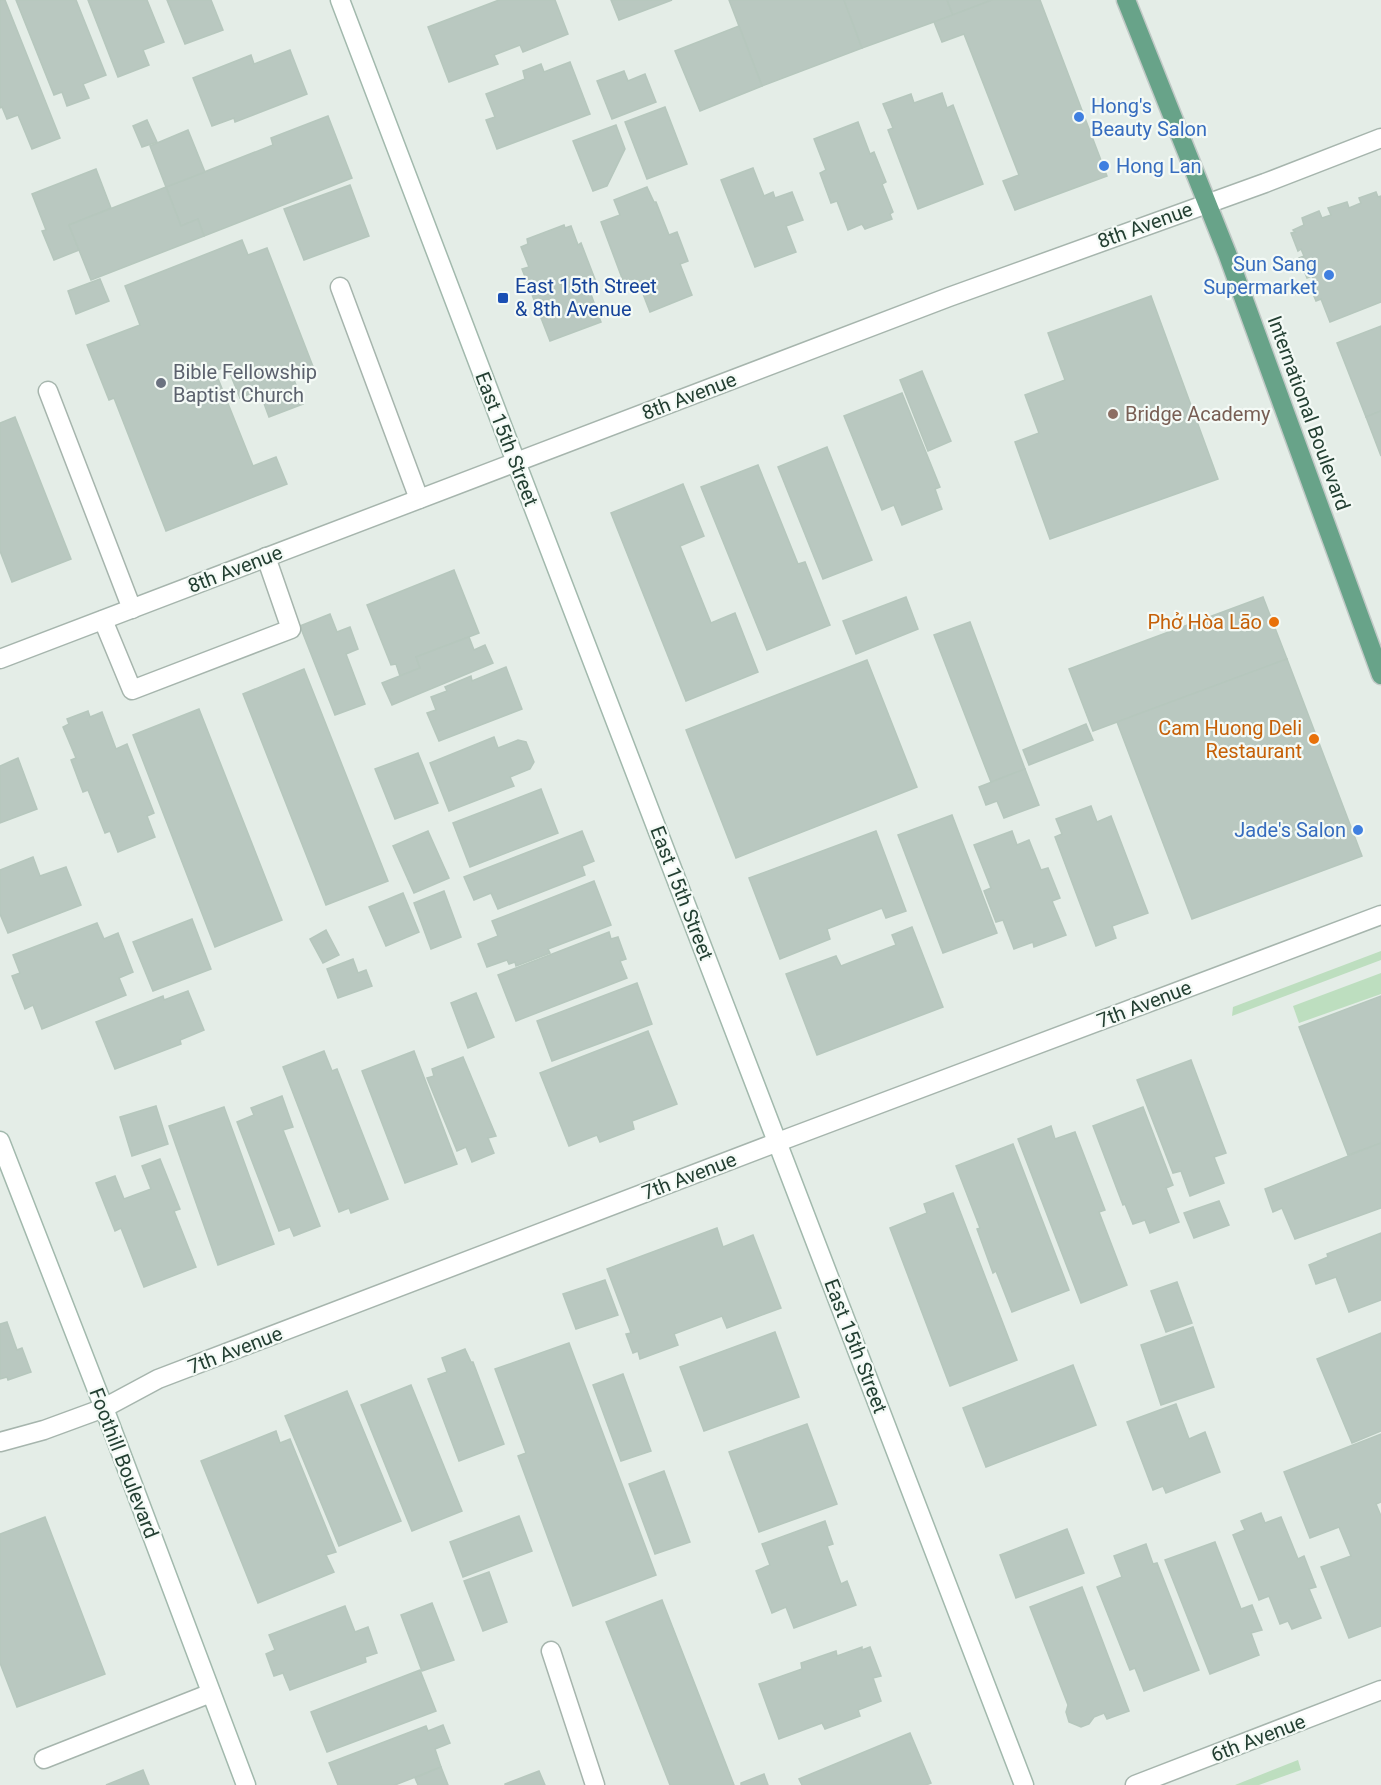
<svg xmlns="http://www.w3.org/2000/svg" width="1381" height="1785" viewBox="0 0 1381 1785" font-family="Roboto,sans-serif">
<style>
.green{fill:#bddebf}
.building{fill:#b9c8c0;stroke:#b6c7bd;stroke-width:1.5}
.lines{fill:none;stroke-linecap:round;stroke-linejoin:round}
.service-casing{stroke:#a6b5ad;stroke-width:21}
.minor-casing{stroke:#a6b5ad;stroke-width:21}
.secondary-casing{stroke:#a2b9ad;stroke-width:21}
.primary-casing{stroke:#c1c9c6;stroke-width:21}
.service{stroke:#fff;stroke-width:18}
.minor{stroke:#fff;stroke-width:18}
.secondary{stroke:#fff;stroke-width:18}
.primary{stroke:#68a389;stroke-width:18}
.shop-dot{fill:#3f7fe0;stroke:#f4faf6;stroke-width:2}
.transit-dot{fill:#1a4fb4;stroke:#f4faf6;stroke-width:2}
.worship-dot{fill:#6b7280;stroke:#f4faf6;stroke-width:2}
.education-dot{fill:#8d6e63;stroke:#f4faf6;stroke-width:2}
.food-dot{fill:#e8710a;stroke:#f4faf6;stroke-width:2}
.labels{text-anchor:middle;stroke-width:4.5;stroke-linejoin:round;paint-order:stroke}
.shop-label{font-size:20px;fill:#366cbe;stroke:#f4faf6;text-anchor:start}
.street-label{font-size:20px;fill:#233f32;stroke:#f4faf6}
.transit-label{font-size:20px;fill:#164399;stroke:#f4faf6;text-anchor:start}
.worship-label{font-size:20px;fill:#5b616d;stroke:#f4faf6;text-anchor:start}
.education-label{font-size:20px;fill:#785e54;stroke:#f4faf6;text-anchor:start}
.food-label{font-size:20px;fill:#c56008;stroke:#f4faf6;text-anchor:end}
</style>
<rect width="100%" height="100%" fill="#e4ede7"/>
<!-- green -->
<g class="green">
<path d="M 1381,951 L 1381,960 L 1232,1016 L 1233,1007 Z"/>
<path d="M 1381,973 L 1381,994 L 1299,1023 L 1293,1006 Z"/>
<path d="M 1298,1760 L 1301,1770 L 1259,1785 L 1235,1785 Z"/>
</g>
<!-- building -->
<g class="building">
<path d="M 0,0 L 5,0 L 60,138 L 32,149 L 18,115 L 7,119 L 2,107 L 0,108 Z"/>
<path d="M 16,0 L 76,0 L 106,75 L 83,84 L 89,98 L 67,106 L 62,92 L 54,95 Z"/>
<path d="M 88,0 L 147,0 L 164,42 L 143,50 L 149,65 L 118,77 Z"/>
<path d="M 167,0 L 211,0 L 223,30 L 185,44 Z"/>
<path d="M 499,0 L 555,0 L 568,34 L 523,52 L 520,45 L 494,55 L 498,64 L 449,82 L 428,27 Z"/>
<path d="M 611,0 L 672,0 L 619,20 Z"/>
<path d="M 729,0 L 844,0 L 862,48 L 762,86 Z"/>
<path d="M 844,0 L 947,0 L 953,15 L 862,48 Z"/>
<path d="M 947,0 L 992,0 L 953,15 Z"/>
<path d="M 992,0 L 1040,0 L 1107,176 L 1015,210 L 1003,181 L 1019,175 L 964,34 L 942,42 L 934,22 Z"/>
<path d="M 739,26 L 762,86 L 700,111 L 675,51 Z"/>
<path d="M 290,50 L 307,94 L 235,122 L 234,118 L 212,126 L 193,78 L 251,55 L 254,64 Z"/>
<path d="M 570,62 L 590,114 L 497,149 L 486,120 L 495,117 L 486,94 L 525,79 L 523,71 L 541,64 L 544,72 Z"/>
<path d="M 624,71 L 628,81 L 645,74 L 656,102 L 612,119 L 597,81 Z"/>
<path d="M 942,93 L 947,108 L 953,105 L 983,184 L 918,209 L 888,130 L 893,128 L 883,104 L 911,94 L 914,103 Z"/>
<path d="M 665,107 L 687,164 L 647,179 L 625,122 Z"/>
<path d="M 328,116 L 352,178 L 204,236 L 198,219 L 181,226 L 166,187 L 273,145 L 271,138 Z"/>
<path d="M 147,120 L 157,142 L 142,147 L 133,126 Z"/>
<path d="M 858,122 L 870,154 L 874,152 L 886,182 L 882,184 L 893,212 L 890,214 L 892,219 L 865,229 L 862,224 L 848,230 L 837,201 L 831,203 L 820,173 L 826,170 L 814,139 Z"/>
<path d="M 616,125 L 625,149 L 607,186 L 593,191 L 573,141 Z"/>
<path d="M 188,130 L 205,172 L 166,187 L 150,146 Z"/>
<path d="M 753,168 L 764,196 L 773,192 L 775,198 L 792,192 L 803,220 L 786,226 L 796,252 L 755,267 L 721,180 Z"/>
<path d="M 96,169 L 111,208 L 69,225 L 79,250 L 54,260 L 42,231 L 46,230 L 32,194 Z"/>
<path d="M 350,185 L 369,236 L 304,260 L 284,209 Z"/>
<path d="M 166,187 L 181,226 L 198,219 L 204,236 L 91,280 L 69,225 Z"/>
<path d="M 647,187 L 654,202 L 656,202 L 669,235 L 677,232 L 688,261 L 680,264 L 692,295 L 650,312 L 638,281 L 625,286 L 601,222 L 620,215 L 614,200 Z"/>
<path d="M 1376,192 L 1378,197 L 1381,196 L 1381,302 L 1330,322 L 1321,299 L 1316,301 L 1309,284 L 1314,282 L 1312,276 L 1307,278 L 1299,258 L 1304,256 L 1301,249 L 1298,251 L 1291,233 L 1295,232 L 1293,230 L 1304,225 L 1302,218 L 1319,211 L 1322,218 L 1331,215 L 1328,208 L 1347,202 L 1349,208 L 1361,203 L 1359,198 Z"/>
<path d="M 564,225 L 565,228 L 571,226 L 578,245 L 581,243 L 596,282 L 588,286 L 601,322 L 550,341 L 522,269 L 529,267 L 521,247 L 528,244 L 527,239 Z"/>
<path d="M 242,240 L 248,255 L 267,248 L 314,369 L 293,377 L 303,404 L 269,417 L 259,390 L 240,398 L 227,366 L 215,371 L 253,466 L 276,457 L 287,484 L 166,531 L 114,398 L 109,400 L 87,345 L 140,325 L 125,286 Z"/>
<path d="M 100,279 L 109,301 L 76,314 L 68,291 Z"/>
<path d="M 1151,296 L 1218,479 L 1050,539 L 1015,442 L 1039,433 L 1025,395 L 1065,380 L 1048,333 Z"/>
<path d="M 1381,326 L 1381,411 L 1366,417 L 1337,343 Z"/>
<path d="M 922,371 L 951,441 L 928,451 L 900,380 Z"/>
<path d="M 902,393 L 940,487 L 935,489 L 942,509 L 902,525 L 894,505 L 882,510 L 844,416 Z"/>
<path d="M 1381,411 L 1381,456 L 1366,417 Z"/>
<path d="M 15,417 L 71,559 L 12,582 L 0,551 L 0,423 Z"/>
<path d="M 827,447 L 872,560 L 823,579 L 778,467 Z"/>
<path d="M 758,465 L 798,564 L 805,562 L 830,625 L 767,650 L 701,487 Z"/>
<path d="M 683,484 L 704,536 L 680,546 L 711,623 L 735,613 L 758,672 L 686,701 L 611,513 Z"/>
<path d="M 454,570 L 479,633 L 416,657 L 420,668 L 400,676 L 396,664 L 391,665 L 367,605 Z"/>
<path d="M 906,597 L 918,629 L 856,654 L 843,621 Z"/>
<path d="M 1263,597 L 1287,659 L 1093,731 L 1069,669 Z"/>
<path d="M 330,614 L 337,632 L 350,627 L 358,649 L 346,654 L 365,704 L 335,715 L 300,626 Z"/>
<path d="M 970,622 L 1025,769 L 991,782 L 934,635 Z"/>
<path d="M 469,637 L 474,650 L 485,645 L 493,663 L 392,705 L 382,683 L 420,668 L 416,657 Z"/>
<path d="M 1287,659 L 1362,856 L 1192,919 L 1117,722 Z"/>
<path d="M 867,660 L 917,787 L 736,858 L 686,730 Z"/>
<path d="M 506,667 L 522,709 L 439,741 L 427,713 L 436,710 L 431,697 L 447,691 L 445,687 L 471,676 L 472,681 Z"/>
<path d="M 304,669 L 388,881 L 326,905 L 243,694 Z"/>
<path d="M 199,709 L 282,920 L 215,947 L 133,735 Z"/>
<path d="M 88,711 L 90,717 L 102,712 L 116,749 L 127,744 L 154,813 L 147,816 L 155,837 L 118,852 L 110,831 L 105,833 L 88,790 L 83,792 L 71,760 L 76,758 L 63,727 L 69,724 L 67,719 Z"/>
<path d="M 1086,724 L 1093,740 L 1029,765 L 1023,750 Z"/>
<path d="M 494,737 L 498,748 L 518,740 L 526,742 L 534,762 L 530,769 L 510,777 L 514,786 L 449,811 L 430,763 Z"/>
<path d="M 418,753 L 438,803 L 395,819 L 375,769 Z"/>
<path d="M 18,758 L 37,809 L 0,823 L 0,766 Z"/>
<path d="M 1025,769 L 1039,805 L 1004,818 L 997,801 L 986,805 L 979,787 Z"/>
<path d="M 541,789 L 558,833 L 470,867 L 453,823 Z"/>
<path d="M 1091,806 L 1097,822 L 1111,816 L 1148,913 L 1112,926 L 1116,938 L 1096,946 L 1055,837 L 1062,834 L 1056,819 Z"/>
<path d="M 952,815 L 997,933 L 943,953 L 898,835 Z"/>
<path d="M 428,831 L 449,878 L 414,893 L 393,846 Z"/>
<path d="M 582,831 L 594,861 L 582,866 L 585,875 L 498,909 L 491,893 L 474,900 L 464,877 Z"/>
<path d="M 876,831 L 906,911 L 886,918 L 882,908 L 827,929 L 830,939 L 780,959 L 749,878 Z"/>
<path d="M 1012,831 L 1017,845 L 1029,840 L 1041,870 L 1048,868 L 1060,898 L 1052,901 L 1066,935 L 1034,947 L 1033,942 L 1014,949 L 1003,920 L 996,922 L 984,891 L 991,888 L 974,845 Z"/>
<path d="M 33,857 L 40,876 L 66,867 L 81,905 L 8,933 L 0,914 L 0,870 Z"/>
<path d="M 594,881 L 611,925 L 548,949 L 550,953 L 516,966 L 515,962 L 509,964 L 507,960 L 487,967 L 478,944 L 498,936 L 492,921 Z"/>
<path d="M 444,891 L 461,937 L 431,949 L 414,903 Z"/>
<path d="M 403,893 L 419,932 L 386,946 L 369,907 Z"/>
<path d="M 192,919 L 211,969 L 153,991 L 133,942 Z"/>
<path d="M 97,923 L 104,939 L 118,933 L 133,972 L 119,978 L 126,995 L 42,1029 L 33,1005 L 25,1009 L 12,976 L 20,973 L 13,955 Z"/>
<path d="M 912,927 L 943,1007 L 817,1055 L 786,974 L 836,956 L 841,966 L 896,945 L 892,935 Z"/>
<path d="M 326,930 L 339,955 L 323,963 L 310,939 Z"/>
<path d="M 609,932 L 611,939 L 618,937 L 626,959 L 620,961 L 627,978 L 516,1021 L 498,975 Z"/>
<path d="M 353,959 L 358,973 L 366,970 L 372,986 L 338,998 L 327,969 Z"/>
<path d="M 637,983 L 652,1024 L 552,1061 L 537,1021 Z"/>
<path d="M 188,991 L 204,1030 L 180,1040 L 181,1044 L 115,1069 L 96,1022 L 163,996 L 164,1000 Z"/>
<path d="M 476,993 L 494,1037 L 468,1048 L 451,1003 Z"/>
<path d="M 1381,996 L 1381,1143 L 1348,1155 L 1299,1027 Z"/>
<path d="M 648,1031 L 677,1104 L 632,1121 L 634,1129 L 600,1142 L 597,1135 L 569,1146 L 540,1073 Z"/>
<path d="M 324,1051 L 332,1071 L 337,1069 L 388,1199 L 351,1213 L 349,1208 L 339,1212 L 283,1067 Z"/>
<path d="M 414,1051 L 457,1164 L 405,1183 L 362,1071 Z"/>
<path d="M 463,1057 L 496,1136 L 488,1138 L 494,1153 L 472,1162 L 466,1147 L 457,1151 L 427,1078 L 434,1076 L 432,1069 Z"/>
<path d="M 1191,1060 L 1226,1153 L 1214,1157 L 1224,1183 L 1190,1196 L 1181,1171 L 1173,1173 L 1137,1080 Z"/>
<path d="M 282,1096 L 293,1127 L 283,1130 L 320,1226 L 294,1236 L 290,1227 L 279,1231 L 237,1122 L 254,1115 L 251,1108 Z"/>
<path d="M 156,1106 L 168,1144 L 132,1156 L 120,1117 Z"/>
<path d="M 224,1107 L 274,1244 L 218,1265 L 169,1126 Z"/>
<path d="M 1143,1107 L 1173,1185 L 1166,1188 L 1179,1222 L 1150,1233 L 1145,1220 L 1133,1224 L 1125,1204 L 1123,1205 L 1093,1126 Z"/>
<path d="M 1051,1126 L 1055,1139 L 1075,1132 L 1105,1210 L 1099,1212 L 1127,1285 L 1081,1303 L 1018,1139 Z"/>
<path d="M 1381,1143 L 1381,1208 L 1295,1239 L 1282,1208 L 1273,1212 L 1265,1189 Z"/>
<path d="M 1013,1144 L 1069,1290 L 1012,1312 L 996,1271 L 993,1273 L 977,1229 L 980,1228 L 956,1166 Z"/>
<path d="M 160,1159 L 180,1209 L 174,1211 L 196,1267 L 144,1287 L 121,1228 L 115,1231 L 96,1183 L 115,1176 L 124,1199 L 151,1189 L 142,1166 Z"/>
<path d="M 953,1193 L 1017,1360 L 950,1386 L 890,1228 L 927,1213 L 924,1204 Z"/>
<path d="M 1219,1201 L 1229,1225 L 1194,1238 L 1184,1213 Z"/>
<path d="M 717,1228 L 723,1247 L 753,1235 L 781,1308 L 727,1328 L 722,1316 L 674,1334 L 678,1345 L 640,1359 L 638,1351 L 633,1353 L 626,1334 L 631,1333 L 607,1269 Z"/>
<path d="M 1381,1233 L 1381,1300 L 1349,1312 L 1336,1277 L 1316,1284 L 1309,1265 L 1328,1257 L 1327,1254 Z"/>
<path d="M 605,1280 L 618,1315 L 576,1329 L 563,1294 Z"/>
<path d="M 1177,1282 L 1192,1323 L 1166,1332 L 1151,1291 Z"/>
<path d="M 7,1322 L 17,1350 L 22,1348 L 31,1372 L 8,1380 L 7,1377 L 0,1379 L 0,1324 Z"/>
<path d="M 1193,1327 L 1214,1387 L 1161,1405 L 1141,1345 Z"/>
<path d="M 775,1332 L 799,1397 L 704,1431 L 680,1367 Z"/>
<path d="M 1381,1333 L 1381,1431 L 1352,1443 L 1317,1359 Z"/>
<path d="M 569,1343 L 656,1575 L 573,1606 L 518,1456 L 526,1453 L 495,1369 Z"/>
<path d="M 465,1349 L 471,1362 L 473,1362 L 504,1444 L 459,1461 L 428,1379 L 447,1372 L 442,1358 Z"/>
<path d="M 1073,1365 L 1096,1425 L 986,1467 L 963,1408 Z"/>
<path d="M 623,1374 L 651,1451 L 621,1461 L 593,1385 Z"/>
<path d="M 411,1385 L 462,1511 L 412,1531 L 361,1405 Z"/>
<path d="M 347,1391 L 401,1521 L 339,1546 L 285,1416 Z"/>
<path d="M 1176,1404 L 1189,1439 L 1205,1432 L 1220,1472 L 1166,1493 L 1163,1486 L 1153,1490 L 1127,1422 Z"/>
<path d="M 807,1424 L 837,1504 L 759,1532 L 729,1452 Z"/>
<path d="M 276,1431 L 280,1443 L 290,1439 L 336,1552 L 326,1555 L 334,1572 L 258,1603 L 201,1461 Z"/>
<path d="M 1381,1434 L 1381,1502 L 1376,1504 L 1381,1516 L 1381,1626 L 1349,1638 L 1321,1567 L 1351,1556 L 1339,1527 L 1310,1538 L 1284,1472 Z"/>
<path d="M 664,1471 L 690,1542 L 655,1554 L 629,1484 Z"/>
<path d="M 1261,1513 L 1265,1523 L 1281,1517 L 1298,1559 L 1304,1556 L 1316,1587 L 1309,1589 L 1321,1618 L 1292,1629 L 1288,1621 L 1280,1624 L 1269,1596 L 1259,1600 L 1233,1535 L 1245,1530 L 1241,1521 Z"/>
<path d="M 519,1516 L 532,1551 L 463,1577 L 450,1542 Z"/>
<path d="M 45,1517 L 105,1674 L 17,1707 L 0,1663 L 0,1534 Z"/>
<path d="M 825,1521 L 833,1544 L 827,1546 L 841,1584 L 847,1581 L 856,1605 L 794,1628 L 786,1607 L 772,1613 L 756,1571 L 770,1565 L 762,1544 Z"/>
<path d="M 1067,1529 L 1084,1573 L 1016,1598 L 1000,1555 Z"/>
<path d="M 1215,1542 L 1241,1609 L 1252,1605 L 1262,1630 L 1251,1633 L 1259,1655 L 1210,1674 L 1165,1560 Z"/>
<path d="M 1146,1544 L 1153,1564 L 1157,1563 L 1199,1670 L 1144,1691 L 1135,1668 L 1130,1670 L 1097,1587 L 1122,1577 L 1114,1556 Z"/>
<path d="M 489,1572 L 507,1622 L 483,1631 L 464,1581 Z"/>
<path d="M 1082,1587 L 1129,1711 L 1107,1719 L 1104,1713 L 1094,1717 L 1089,1724 L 1081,1727 L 1069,1722 L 1066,1712 L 1068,1705 L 1030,1607 Z"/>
<path d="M 662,1600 L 734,1785 L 670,1785 L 606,1622 Z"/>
<path d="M 432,1603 L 454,1660 L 422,1671 L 401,1615 Z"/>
<path d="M 345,1606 L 355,1632 L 368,1627 L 377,1653 L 365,1657 L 366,1662 L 290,1690 L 283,1673 L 274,1676 L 266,1654 L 275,1650 L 269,1635 Z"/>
<path d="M 862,1647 L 862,1650 L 870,1647 L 881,1676 L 873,1678 L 881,1701 L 858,1710 L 860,1716 L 825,1729 L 822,1723 L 779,1739 L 759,1684 L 802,1669 L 801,1663 L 836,1651 L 837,1656 Z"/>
<path d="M 420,1670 L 436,1711 L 327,1752 L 311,1712 Z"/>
<path d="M 443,1725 L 450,1743 L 435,1749 L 441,1767 L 395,1785 L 338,1785 L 329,1763 L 426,1726 L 428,1731 Z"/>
<path d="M 910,1733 L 931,1783 L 926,1785 L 802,1785 L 799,1779 Z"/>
<path d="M 441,1767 L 448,1785 L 418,1785 L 415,1778 Z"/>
<path d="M 143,1770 L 149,1785 L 106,1785 Z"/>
<path d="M 539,1771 L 545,1785 L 505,1785 L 505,1784 Z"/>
<path d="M 764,1774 L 768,1785 L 741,1785 L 741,1783 Z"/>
</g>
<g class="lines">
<defs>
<g id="service">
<path d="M 340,287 L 419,499"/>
<path d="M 48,391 L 132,609"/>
<path d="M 103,620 L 132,690 L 291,629 L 266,557"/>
<path d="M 551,1651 L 595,1785"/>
<path d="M 44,1759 L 211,1693"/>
</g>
<g id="minor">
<path d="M 0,659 L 949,297 L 1265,183 L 1381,138"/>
<path d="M 0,1442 L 44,1430 L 104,1408 L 158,1379 L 778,1142 L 1381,915"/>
<path d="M 1135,1785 L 1381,1690"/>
</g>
<g id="secondary">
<path d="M 340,0 L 516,462 L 1024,1785"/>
<path d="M 0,1141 L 104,1408 L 246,1785"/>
</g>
<path id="primary" d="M 1126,0 L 1227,253 L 1381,675"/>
</defs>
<!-- service casing -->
<use href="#service" class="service-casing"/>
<!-- minor casing -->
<use href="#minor" class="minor-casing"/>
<!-- secondary casing -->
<use href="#secondary" class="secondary-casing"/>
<!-- primary casing -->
<use href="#primary" class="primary-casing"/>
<!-- service -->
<use href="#service" class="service"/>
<!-- minor -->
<use href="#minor" class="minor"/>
<!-- secondary -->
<use href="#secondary" class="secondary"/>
<!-- primary -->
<use href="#primary" class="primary"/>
</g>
<!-- markers -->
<g class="shop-dot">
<circle cx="1079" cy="117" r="6"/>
<circle cx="1104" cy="166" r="6"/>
<circle cx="1329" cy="275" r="6"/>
<circle cx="1358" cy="830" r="6"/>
</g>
<rect class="transit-dot" x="497" y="292" width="12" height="12" rx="3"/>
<circle class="worship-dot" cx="161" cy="383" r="6"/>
<circle class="education-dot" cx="1113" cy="414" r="6"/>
<g class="food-dot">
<circle cx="1274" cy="622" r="6"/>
<circle cx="1314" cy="739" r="6"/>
</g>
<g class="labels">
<!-- shop labels -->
<g class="shop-label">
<text x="1091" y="113">Hong's<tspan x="1091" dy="23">Beauty Salon</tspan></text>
<text x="1116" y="173">Hong Lan</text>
<text x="1317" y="271" text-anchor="end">Sun Sang<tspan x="1317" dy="23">Supermarket</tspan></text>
<text x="1346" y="837" text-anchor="end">Jade's Salon</text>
</g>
<!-- street labels -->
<g class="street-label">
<text transform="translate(1145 225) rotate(-20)" y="7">8th Avenue</text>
<text transform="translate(689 396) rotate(-21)" y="7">8th Avenue</text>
<text transform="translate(1309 413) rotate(70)" y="7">International Boulevard</text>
<text transform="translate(507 439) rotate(69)" y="7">East 15th Street</text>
<text transform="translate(235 569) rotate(-21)" y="7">8th Avenue</text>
<text transform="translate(682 893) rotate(69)" y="7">East 15th Street</text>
<text transform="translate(1144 1004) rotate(-21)" y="7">7th Avenue</text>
<text transform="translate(689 1176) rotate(-21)" y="7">7th Avenue</text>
<text transform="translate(856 1346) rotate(69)" y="7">East 15th Street</text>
<text transform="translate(235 1350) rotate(-21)" y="7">7th Avenue</text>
<text transform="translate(124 1463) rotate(69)" y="7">Foothill Boulevard</text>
<text transform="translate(1258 1738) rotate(-21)" y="7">6th Avenue</text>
</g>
<!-- transit labels -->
<g class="transit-label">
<text x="515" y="293">East 15th Street<tspan x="515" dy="23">&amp; 8th Avenue</tspan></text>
</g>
<!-- worship labels -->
<g class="worship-label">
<text x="173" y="379">Bible Fellowship<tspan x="173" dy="23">Baptist Church</tspan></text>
</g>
<!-- education labels -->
<g class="education-label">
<text x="1125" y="421">Bridge Academy</text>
</g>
<!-- food labels -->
<g class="food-label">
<text x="1262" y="629">Phở Hòa Lāo</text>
<text x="1302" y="735">Cam Huong Deli<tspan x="1302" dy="23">Restaurant</tspan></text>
</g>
</g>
</svg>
